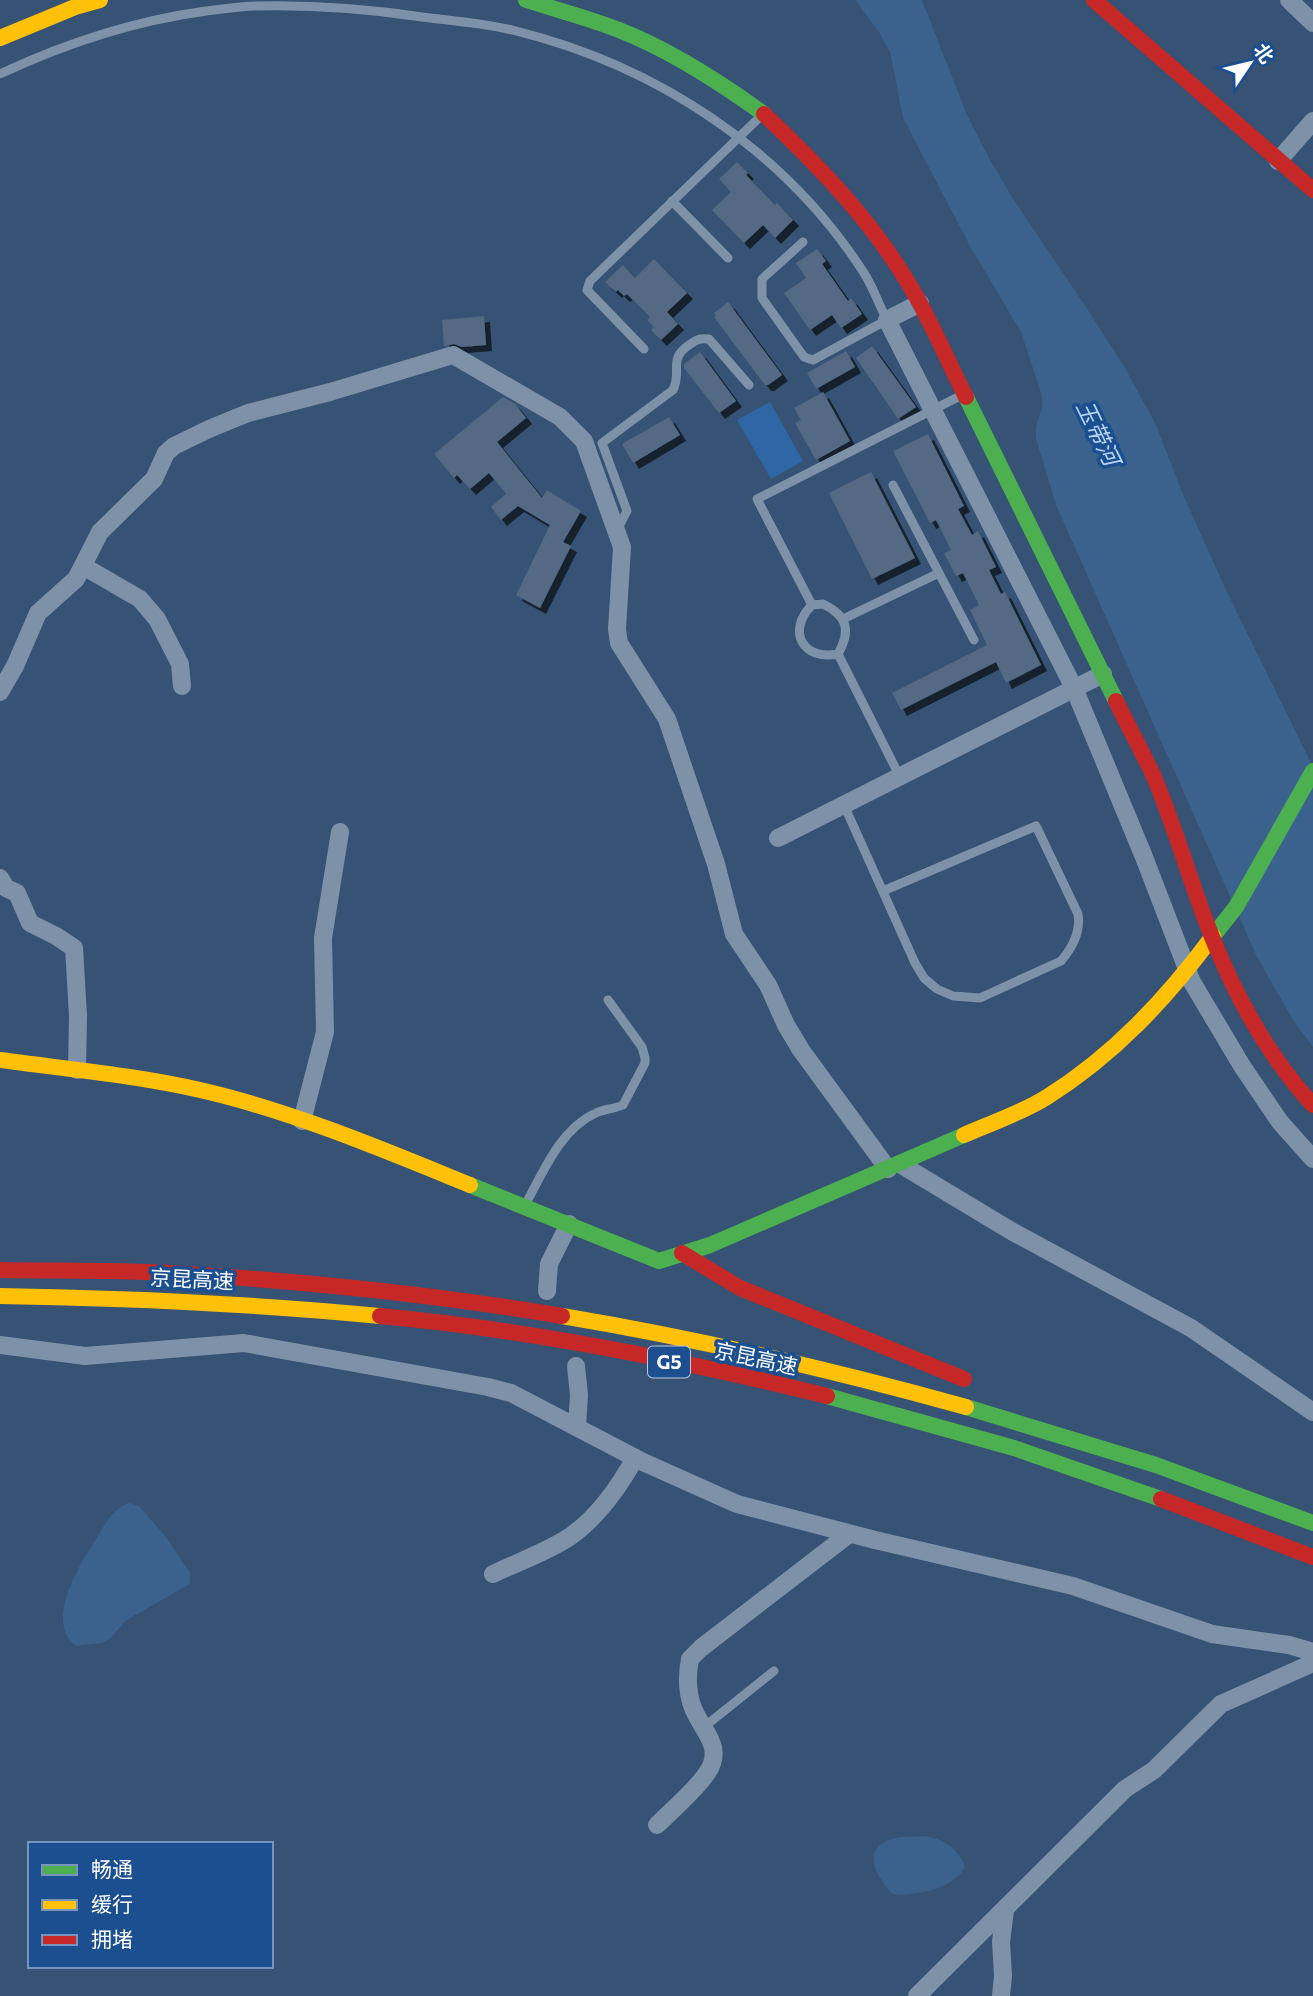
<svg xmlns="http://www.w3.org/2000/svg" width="1313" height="1996" viewBox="0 0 1313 1996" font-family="Commissioner,'Noto Sans SC',sans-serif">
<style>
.green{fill:#2f66a5}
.water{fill:#3b618d}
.building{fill:#526984;filter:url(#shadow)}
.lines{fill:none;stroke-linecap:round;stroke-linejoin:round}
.lane{stroke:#7d92a8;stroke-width:9}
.street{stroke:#7d92a8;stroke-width:18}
.fast{stroke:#4caf50;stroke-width:16}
.slow{stroke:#ffc107;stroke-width:16}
.jam{stroke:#c62828;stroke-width:16}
.labels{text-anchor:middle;stroke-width:7;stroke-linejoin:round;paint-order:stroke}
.shield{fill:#1b4f8f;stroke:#bbcadd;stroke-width:2}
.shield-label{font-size:19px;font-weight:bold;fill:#fff}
.street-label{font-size:21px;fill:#fff;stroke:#1b4f8f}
.water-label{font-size:23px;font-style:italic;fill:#b5d3f5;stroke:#1b4f8f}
</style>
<defs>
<filter id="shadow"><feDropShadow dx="6" dy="6" stdDeviation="0" flood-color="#0009"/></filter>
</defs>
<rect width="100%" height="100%" fill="#365274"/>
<!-- green -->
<path class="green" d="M 770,402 L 803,461 L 771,479 L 737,420 Z"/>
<!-- water -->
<g class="water">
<path d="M 855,0 L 922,0 L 967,115 L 990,160 L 1012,197 L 1088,310 L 1125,368 L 1156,425 L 1182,492 L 1226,590 L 1313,767 L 1313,1047 L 1293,1020 L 1257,957 L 1056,505 L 1036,439 L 1036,427 L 1042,407 L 1042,396 L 1021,332 L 971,248 L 903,118 L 890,52 L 879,32 Z"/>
<path d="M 129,1503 L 139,1506 L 166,1537 L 190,1573 L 190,1584 L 125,1621 L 111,1638 L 102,1643 L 76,1646 C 44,1622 79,1566 94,1542 C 104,1527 111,1509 129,1503 Z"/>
<path d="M 923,1836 C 942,1838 957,1847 965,1866 C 957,1888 914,1897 893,1894 C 876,1877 859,1847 895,1838 C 903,1836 914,1837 923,1836 Z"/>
</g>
<!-- building -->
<g class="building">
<path d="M 737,162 L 748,173 L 746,175 L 775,205 L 777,203 L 793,220 L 775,238 L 763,225 L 744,243 L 712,210 L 731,192 L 719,179 Z"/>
<path d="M 817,249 L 826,261 L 822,264 L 848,301 L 851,298 L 862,314 L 841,328 L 832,315 L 810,330 L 784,293 L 806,278 L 796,263 Z"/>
<path d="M 654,259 L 687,293 L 667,312 L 678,324 L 661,340 L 651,330 L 654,327 L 647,320 L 650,317 L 627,294 L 624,296 L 618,290 L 616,292 L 605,282 L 623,265 L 635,278 Z"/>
<path d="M 728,302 L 782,375 L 768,385 L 765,385 L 714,317 L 716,316 L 714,313 Z"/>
<path d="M 484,316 L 486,345 L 462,347 L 454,344 L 444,346 L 442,320 Z"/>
<path d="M 872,346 L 916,407 L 898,419 L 856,358 Z"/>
<path d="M 846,351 L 855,367 L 816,389 L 807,373 Z"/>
<path d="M 700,352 L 736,401 L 719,413 L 684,368 L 684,364 Z"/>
<path d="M 823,392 L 850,441 L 816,460 L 795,423 L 801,420 L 794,408 Z"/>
<path d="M 503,397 L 515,404 L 526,418 L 497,442 L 542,498 L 547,490 L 581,511 L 563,542 L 571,546 L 540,608 L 516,595 L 550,525 L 518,506 L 501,520 L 491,507 L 506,494 L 489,473 L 470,489 L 457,475 L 454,478 L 434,454 Z"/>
<path d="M 669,417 L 680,435 L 633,463 L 622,444 Z"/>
<path d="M 928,434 L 964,506 L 958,509 L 972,535 L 978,531 L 996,567 L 989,570 L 1001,594 L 1005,592 L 1041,665 L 1006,683 L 996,662 L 901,710 L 892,693 L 987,645 L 970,610 L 979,605 L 963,573 L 956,576 L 944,553 L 951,550 L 936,520 L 930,523 L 893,451 Z"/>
<path d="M 871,472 L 915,558 L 872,579 L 829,493 Z"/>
</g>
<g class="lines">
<!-- lane -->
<g class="lane">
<path d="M 0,74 C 66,43 133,21 206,11 C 224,9 241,6 259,6 C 313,5 368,9 422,17 C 454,21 486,23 516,31 C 657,66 785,150 864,273 C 873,287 879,305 887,320 L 813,360 L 804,357 L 762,298 L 762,279 L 803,242"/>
<path d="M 672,201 L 728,258"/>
<path d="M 644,349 L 587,290 L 590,281 L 762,115"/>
<path d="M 893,485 L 974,640"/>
<path d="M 617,530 L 627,511 L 602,443 L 673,390 C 683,369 666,359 692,343 C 698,339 701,338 709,339 L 749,385"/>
<path d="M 823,604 C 848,616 851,631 838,654 C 803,661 786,631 812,605 Z"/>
<path d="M 812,605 L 757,499 L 964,394"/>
<path d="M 843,619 L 939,573"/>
<path d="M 838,654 L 900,777"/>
<path d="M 844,805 L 915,963 L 924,978 L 937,989 L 953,996 L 980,998 L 1061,961 C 1073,947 1081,932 1078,914 L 1036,826 L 883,891"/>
<path d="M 525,1205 C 543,1173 560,1129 596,1113 C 604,1109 614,1109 623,1105 L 645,1063 L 645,1058 L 642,1047 L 608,1000"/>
<path d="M 704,1727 L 774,1671"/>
</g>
<!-- street -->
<g class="street">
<path d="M 1289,0 L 1313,23"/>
<path d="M 1278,161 L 1313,121"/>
<path d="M 920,303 L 887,320 L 1074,688 L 1144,857 L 1192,982 L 1242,1066 L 1280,1122 L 1313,1159"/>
<path d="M 83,566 L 140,599 L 157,619 L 180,664 L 182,686"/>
<path d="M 0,692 L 15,666 L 38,613 L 76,579 L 100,532 L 154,479 L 166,453 L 174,446 L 209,429 L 248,413 L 330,392 L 453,355 L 560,417 L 584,441 L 622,547 L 617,629 L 619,643 L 667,719 L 716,864 L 734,934 L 768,985 L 786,1025 L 801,1050 L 888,1169"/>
<path d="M 778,838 L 1103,674"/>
<path d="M 0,878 L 6,888 L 17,893 L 30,923 L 56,936 L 74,948 L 78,1016 L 77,1070"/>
<path d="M 302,1121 L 325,1032 L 323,938 L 340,832"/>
<path d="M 900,1164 L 1013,1232 L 1191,1328 L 1313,1412"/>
<path d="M 547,1291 L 549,1264 L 569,1224"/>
<path d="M 0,1345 L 85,1356 L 244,1343 L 488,1387 L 511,1393 L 643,1462 L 737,1504 L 875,1540 L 1073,1586 L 1212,1634 L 1289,1645 L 1313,1652"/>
<path d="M 576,1366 L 579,1395 L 577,1426"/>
<path d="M 493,1574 C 518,1562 544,1553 568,1538 C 596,1519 619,1487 635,1458"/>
<path d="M 657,1825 C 673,1809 694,1792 707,1773 C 725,1747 702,1731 693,1708 C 687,1693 687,1675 690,1659 L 701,1648 L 849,1534"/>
<path d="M 917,1996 L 1125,1789 L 1154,1770 L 1221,1704 L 1313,1663"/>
<path d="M 1001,1996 L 1003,1976 L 1001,1942 L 1005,1910"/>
</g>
<!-- fast -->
<g class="fast">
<path d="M 526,0 C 557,10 589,18 619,30 C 668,49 721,83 764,114"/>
<path d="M 966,397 L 1116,701"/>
<path d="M 1213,936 L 1236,907 L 1313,771"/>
<path d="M 470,1185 L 659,1261 L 710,1245 L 964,1135"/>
<path d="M 827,1396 L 1014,1448 L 1161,1499"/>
<path d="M 966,1407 L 1156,1465 L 1313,1523"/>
</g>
<!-- slow -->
<g class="slow">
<path d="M 0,38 L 75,7 L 100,0"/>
<path d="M 0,1060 C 66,1069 134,1075 200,1090 C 289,1110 384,1150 470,1185"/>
<path d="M 964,1135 C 991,1123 1022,1113 1047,1097 C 1114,1055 1166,999 1213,936"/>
<path d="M 0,1296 C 127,1298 254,1304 380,1316"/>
<path d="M 562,1316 C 699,1339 833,1370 966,1407"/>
</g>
<!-- jam -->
<g class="jam">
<path d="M 1094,0 L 1313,190"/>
<path d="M 764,114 C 821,168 874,223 913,291 C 933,325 948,362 966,397"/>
<path d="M 1116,701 C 1128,726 1142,751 1154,777 C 1176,829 1191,885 1212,937 C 1236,997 1269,1057 1313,1105"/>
<path d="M 682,1253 L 740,1288 L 964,1379"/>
<path d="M 0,1270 C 57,1271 114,1270 170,1273 C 301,1281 432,1294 562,1316"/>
<path d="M 380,1316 C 531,1330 681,1360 827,1396"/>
<path d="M 1161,1499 L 1313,1557"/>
</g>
</g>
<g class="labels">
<!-- shield labels -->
<rect class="shield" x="648" y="1346.5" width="42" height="31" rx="5"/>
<g class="shield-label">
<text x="669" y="1369">G5</text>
</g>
<!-- street labels -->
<g class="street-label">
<text transform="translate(192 1280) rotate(3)" y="7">京昆高速</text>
<text transform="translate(756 1359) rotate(12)" y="7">京昆高速</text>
</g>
<!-- water labels -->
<g class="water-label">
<text transform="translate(1098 433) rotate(64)" y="8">玉带河</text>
</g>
</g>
<!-- legend -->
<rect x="28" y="1842" width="245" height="126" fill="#1b4f8f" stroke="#7695bc" stroke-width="2"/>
<rect x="42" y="1865" width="35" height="10" fill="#4caf50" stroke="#7695bc" stroke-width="2"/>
<text x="91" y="1877" font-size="21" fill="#ffffff">畅通</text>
<rect x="42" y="1900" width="35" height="10" fill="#ffc107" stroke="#7695bc" stroke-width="2"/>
<text x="91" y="1912" font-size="21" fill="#ffffff">缓行</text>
<rect x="42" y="1935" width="35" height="10" fill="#c62828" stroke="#7695bc" stroke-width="2"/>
<text x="91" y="1947" font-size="21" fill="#ffffff">拥堵</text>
<!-- north arrow -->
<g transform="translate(1250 63) rotate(55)" stroke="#1b4f8f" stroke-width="5" paint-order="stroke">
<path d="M0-5L12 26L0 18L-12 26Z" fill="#ffffff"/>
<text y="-10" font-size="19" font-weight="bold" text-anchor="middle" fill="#ffffff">北</text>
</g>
</svg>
